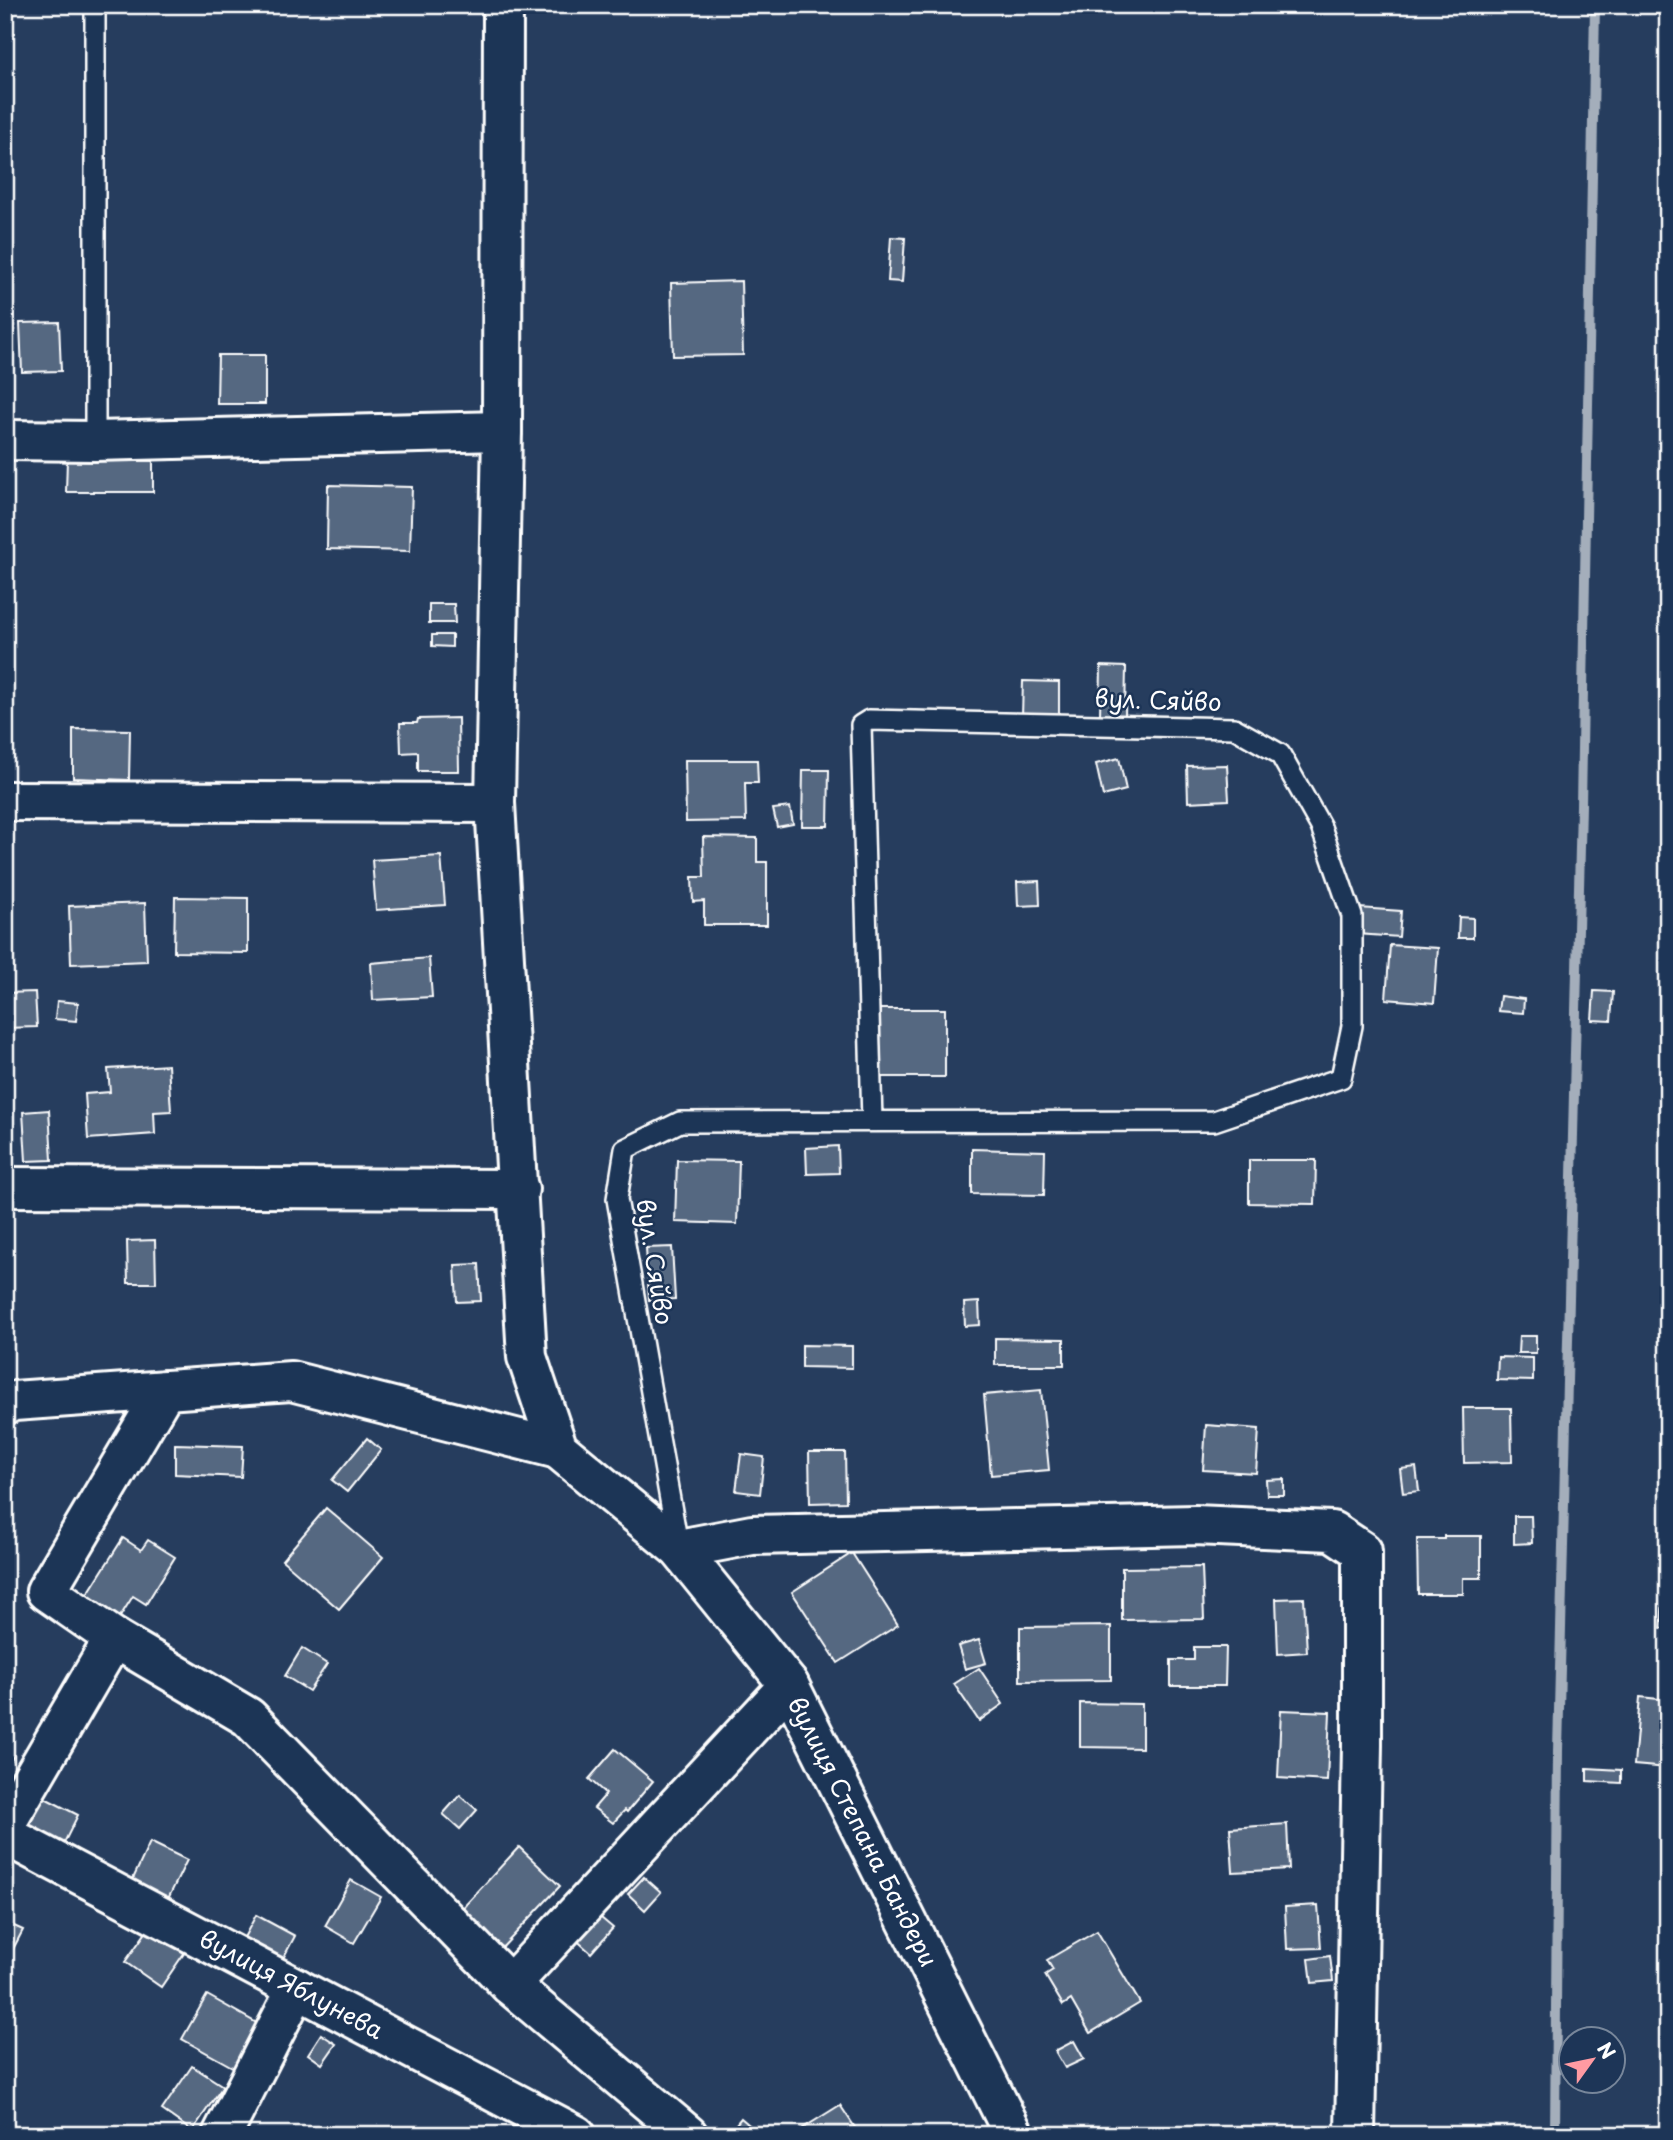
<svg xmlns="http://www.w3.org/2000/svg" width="1673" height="2140" viewBox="0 0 1673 2140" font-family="'Playpen Sans',sans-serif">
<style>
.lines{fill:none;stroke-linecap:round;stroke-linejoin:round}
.stream{stroke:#a4aebb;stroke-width:10}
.building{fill:#556781;stroke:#fff;stroke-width:2}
.service-casing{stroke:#fff;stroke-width:24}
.minor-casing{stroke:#fff;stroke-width:44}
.service{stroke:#1d3557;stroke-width:19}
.minor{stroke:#1d3557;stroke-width:38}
.labels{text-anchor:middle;stroke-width:5;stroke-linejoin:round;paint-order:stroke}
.street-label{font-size:24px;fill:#fff;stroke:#1d3557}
</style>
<rect width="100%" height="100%" fill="#263d5e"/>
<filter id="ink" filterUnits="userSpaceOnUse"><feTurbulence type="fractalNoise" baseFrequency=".0143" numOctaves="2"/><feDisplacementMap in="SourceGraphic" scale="14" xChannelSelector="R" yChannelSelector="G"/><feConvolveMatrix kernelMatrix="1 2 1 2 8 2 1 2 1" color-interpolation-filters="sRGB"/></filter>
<g filter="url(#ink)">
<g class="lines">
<!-- stream -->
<path class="stream" d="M 1555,2135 L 1558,1751 L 1581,806 L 1595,5"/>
</g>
<!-- building -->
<g class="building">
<path d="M 891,237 L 905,238 L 902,282 L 888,281 Z"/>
<path d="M 741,281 L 743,355 L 673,356 L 671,283 Z"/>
<path d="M 59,322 L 61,371 L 22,372 L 20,323 Z"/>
<path d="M 218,355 L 265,355 L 265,404 L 217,404 Z"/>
<path d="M 67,459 L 153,461 L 153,492 L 66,492 Z"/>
<path d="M 5,464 L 8,464 L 9,489 L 5,489 Z"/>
<path d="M 328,485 L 412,487 L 410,551 L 327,549 Z"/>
<path d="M 429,604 L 454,604 L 455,623 L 429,623 Z"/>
<path d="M 432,635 L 452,635 L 452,647 L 432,646 Z"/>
<path d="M 1101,666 L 1126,667 L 1125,716 L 1100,716 Z"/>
<path d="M 1023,681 L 1059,682 L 1059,717 L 1022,717 Z"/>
<path d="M 458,718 L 459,771 L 418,771 L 418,752 L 401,753 L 400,723 L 417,723 L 418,719 Z"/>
<path d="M 73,729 L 130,730 L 129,780 L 73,778 Z"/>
<path d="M 1119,758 L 1126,790 L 1103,796 L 1096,764 Z"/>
<path d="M 685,760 L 757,760 L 758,783 L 745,783 L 746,821 L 686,822 Z"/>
<path d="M 1227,765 L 1229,800 L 1188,802 L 1187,766 Z"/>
<path d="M 803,770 L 829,770 L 828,826 L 802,826 Z"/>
<path d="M 790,807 L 793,824 L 777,827 L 773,809 Z"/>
<path d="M 703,837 L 757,838 L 757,862 L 767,862 L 767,925 L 704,925 L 704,901 L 693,902 L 692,877 L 704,877 Z"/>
<path d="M 441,856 L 445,905 L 376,910 L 372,860 Z"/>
<path d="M 1039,881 L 1040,905 L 1018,906 L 1017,882 Z"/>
<path d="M 175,897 L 248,898 L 248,953 L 174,952 Z"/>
<path d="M 145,903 L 147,961 L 71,964 L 69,906 Z"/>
<path d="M 1359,908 L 1401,911 L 1399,937 L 1357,934 Z"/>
<path d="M 1459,917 L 1473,918 L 1473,938 L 1458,938 Z"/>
<path d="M 1390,945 L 1438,948 L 1434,1003 L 1386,999 Z"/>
<path d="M 429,958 L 432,997 L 373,1000 L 371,963 Z"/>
<path d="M 1594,991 L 1613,992 L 1611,1021 L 1592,1020 Z"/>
<path d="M 35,992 L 37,1027 L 5,1028 L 5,993 Z"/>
<path d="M 1500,996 L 1524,999 L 1523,1013 L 1498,1011 Z"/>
<path d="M 57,1001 L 78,1003 L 76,1021 L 55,1019 Z"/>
<rect x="876" y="1009" width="69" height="68"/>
<path d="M 168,1065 L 171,1111 L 154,1112 L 155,1134 L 88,1139 L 85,1094 L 110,1092 L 108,1069 Z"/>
<path d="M 49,1110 L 52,1160 L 26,1161 L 23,1112 Z"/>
<path d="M 838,1146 L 839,1173 L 807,1174 L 806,1148 Z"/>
<path d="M 972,1149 L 1045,1151 L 1044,1195 L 972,1194 Z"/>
<path d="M 677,1160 L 739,1161 L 737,1224 L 675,1222 Z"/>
<path d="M 1249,1160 L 1316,1160 L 1315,1204 L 1249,1203 Z"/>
<path d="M 155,1240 L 156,1283 L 128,1283 L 127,1241 Z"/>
<path d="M 672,1247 L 675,1299 L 649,1300 L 646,1248 Z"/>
<path d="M 479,1264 L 481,1301 L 457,1302 L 455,1265 Z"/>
<path d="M 979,1302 L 980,1325 L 965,1326 L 964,1303 Z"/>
<path d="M 1519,1336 L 1536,1336 L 1536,1353 L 1518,1353 Z"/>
<path d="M 995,1338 L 1064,1339 L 1064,1365 L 995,1365 Z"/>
<path d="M 802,1345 L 852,1346 L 852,1368 L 802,1367 Z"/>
<path d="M 1498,1357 L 1533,1358 L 1533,1381 L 1497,1380 Z"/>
<path d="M 1041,1390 L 1049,1470 L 991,1475 L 984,1395 Z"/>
<path d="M 1463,1408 L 1511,1408 L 1512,1462 L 1464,1463 Z"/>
<path d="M 1206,1425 L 1259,1429 L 1256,1473 L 1203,1470 Z"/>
<path d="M 367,1438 L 381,1450 L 347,1492 L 332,1480 Z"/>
<path d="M 175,1444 L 243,1446 L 241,1477 L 175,1474 Z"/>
<path d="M 809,1452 L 845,1452 L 846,1502 L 810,1503 Z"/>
<path d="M 741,1454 L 764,1457 L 760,1494 L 736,1491 Z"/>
<path d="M 1416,1467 L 1419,1491 L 1403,1493 L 1400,1469 Z"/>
<path d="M 1284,1479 L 1284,1495 L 1267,1495 L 1266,1480 Z"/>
<path d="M 326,1508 L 383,1557 L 339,1609 L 282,1560 Z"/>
<path d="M 1514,1516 L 1531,1516 L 1532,1543 L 1514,1544 Z"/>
<path d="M 1444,1536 L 1481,1536 L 1481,1578 L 1463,1578 L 1463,1594 L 1418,1594 L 1417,1539 L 1444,1539 Z"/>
<path d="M 123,1538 L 141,1550 L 148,1540 L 175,1557 L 146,1604 L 133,1596 L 118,1620 L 85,1598 Z"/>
<path d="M 852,1553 L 898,1625 L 838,1663 L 792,1592 Z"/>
<path d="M 1202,1567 L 1204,1619 L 1122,1620 L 1122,1568 Z"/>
<path d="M 1663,1596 L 1668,1596 L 1668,1629 L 1661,1628 Z"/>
<path d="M 1304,1598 L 1307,1652 L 1278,1654 L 1276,1599 Z"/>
<path d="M 1111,1626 L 1111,1680 L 1020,1681 L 1020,1627 Z"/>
<path d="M 979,1640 L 986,1663 L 965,1669 L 958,1646 Z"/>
<path d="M 1194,1647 L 1226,1647 L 1225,1686 L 1171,1686 L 1171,1660 L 1194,1660 Z"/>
<path d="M 302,1648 L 327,1664 L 309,1691 L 285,1676 Z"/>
<path d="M 979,1668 L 1003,1704 L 979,1721 L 954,1684 Z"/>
<path d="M 1640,1697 L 1668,1700 L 1668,1768 L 1634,1765 Z"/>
<path d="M 1080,1703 L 1142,1704 L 1142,1748 L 1080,1747 Z"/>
<path d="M 1281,1710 L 1330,1712 L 1327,1781 L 1278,1778 Z"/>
<path d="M 615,1749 L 653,1781 L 627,1812 L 625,1810 L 613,1823 L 594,1808 L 606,1794 L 589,1779 Z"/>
<path d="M 5,1753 L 13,1757 L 5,1773 Z"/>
<path d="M 1587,1768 L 1621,1770 L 1621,1783 L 1587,1781 Z"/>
<path d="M 460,1795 L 477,1810 L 460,1829 L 443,1814 Z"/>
<path d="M 43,1797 L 78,1815 L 62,1847 L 26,1829 Z"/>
<path d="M 1287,1824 L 1289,1869 L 1233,1872 L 1230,1828 Z"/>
<path d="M 150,1842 L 187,1860 L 168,1899 L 132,1881 Z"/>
<path d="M 519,1847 L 560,1886 L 500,1950 L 459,1912 Z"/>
<path d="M 644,1877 L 661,1892 L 645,1910 L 628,1894 Z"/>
<path d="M 351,1880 L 381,1897 L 354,1943 L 325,1926 Z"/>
<path d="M 1318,1905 L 1321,1948 L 1287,1949 L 1285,1907 Z"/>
<path d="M 594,1912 L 613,1928 L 591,1953 L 573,1937 Z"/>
<path d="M 256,1915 L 295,1936 L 279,1966 L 240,1945 Z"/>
<path d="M 5,1922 L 23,1930 L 12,1951 L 5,1948 Z"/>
<path d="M 152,1924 L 187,1949 L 161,1987 L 125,1962 Z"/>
<path d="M 1097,1931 L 1140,2003 L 1090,2033 L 1071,2000 L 1063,2005 L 1045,1975 L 1053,1970 L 1047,1960 Z"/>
<path d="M 1330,1956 L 1333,1981 L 1312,1983 L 1309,1959 Z"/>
<path d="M 207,1995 L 260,2025 L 236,2069 L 182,2039 Z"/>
<path d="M 321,2034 L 336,2044 L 322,2064 L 308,2054 Z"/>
<path d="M 1074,2041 L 1084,2059 L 1065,2068 L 1055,2051 Z"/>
<path d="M 192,2066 L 223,2086 L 192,2131 L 162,2110 Z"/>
<path d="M 840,2105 L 860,2135 L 792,2135 Z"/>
<path d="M 741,2118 L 761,2135 L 727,2135 Z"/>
</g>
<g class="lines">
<defs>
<g id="service">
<path d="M 95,5 L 95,441"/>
<path d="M 678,1545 L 617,1199 L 625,1149 L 680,1122 L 1214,1121 L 1341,1078 L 1352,1026 L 1352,916 L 1321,827 L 1280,754 L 1234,728 L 869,720 L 861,725 L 872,1121"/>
</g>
<g id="minor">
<path d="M 503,5 L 502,431 L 495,803 L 527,1357 L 558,1449 L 679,1549 L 789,1685 L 1014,2135"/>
<path d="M 5,440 L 95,441 L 502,431"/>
<path d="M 5,801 L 495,803"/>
<path d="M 5,1187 L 519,1189"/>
<path d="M 165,1390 L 46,1591 L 114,1638 L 248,1717 L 510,1985 L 688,2135"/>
<path d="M 5,1405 L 14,1401 L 291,1381 L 558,1449"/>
<path d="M 679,1549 L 752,1535 L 1195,1525 L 1332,1531 L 1362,1551 L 1362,1745 L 1355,2135"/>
<path d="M 5,1825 L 114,1638"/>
<path d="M 5,1835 L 576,2135"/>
<path d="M 510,1985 L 789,1685"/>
<path d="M 222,2135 L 297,1988"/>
</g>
</defs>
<!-- service casing -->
<use href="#service" class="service-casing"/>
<!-- minor casing -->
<use href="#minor" class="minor-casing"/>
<!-- service -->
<use href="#service" class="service"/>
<!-- minor -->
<use href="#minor" class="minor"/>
</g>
</g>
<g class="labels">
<!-- street labels -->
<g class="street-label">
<text transform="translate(1158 701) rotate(2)" y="8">вул. Сяйво</text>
<text transform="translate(654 1262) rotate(81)" y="8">вул. Сяйво</text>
<text transform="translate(862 1832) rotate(63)" y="8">вулиця Степана Бандери</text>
<text transform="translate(291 1985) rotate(28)" y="8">вулиця Яблунева</text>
</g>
</g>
<!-- margin -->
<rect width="1673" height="2140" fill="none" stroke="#1d3557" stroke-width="28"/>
<rect x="14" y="14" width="1645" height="2112" fill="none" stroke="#fff" stroke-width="2.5" filter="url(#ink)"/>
<!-- north arrow -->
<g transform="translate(1592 2060) rotate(57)"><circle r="33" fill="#1d3557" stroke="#77869a" stroke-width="2"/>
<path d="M0-5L12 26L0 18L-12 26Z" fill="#ff9aa2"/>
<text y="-10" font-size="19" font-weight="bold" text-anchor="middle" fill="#ffffff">N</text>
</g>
</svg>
